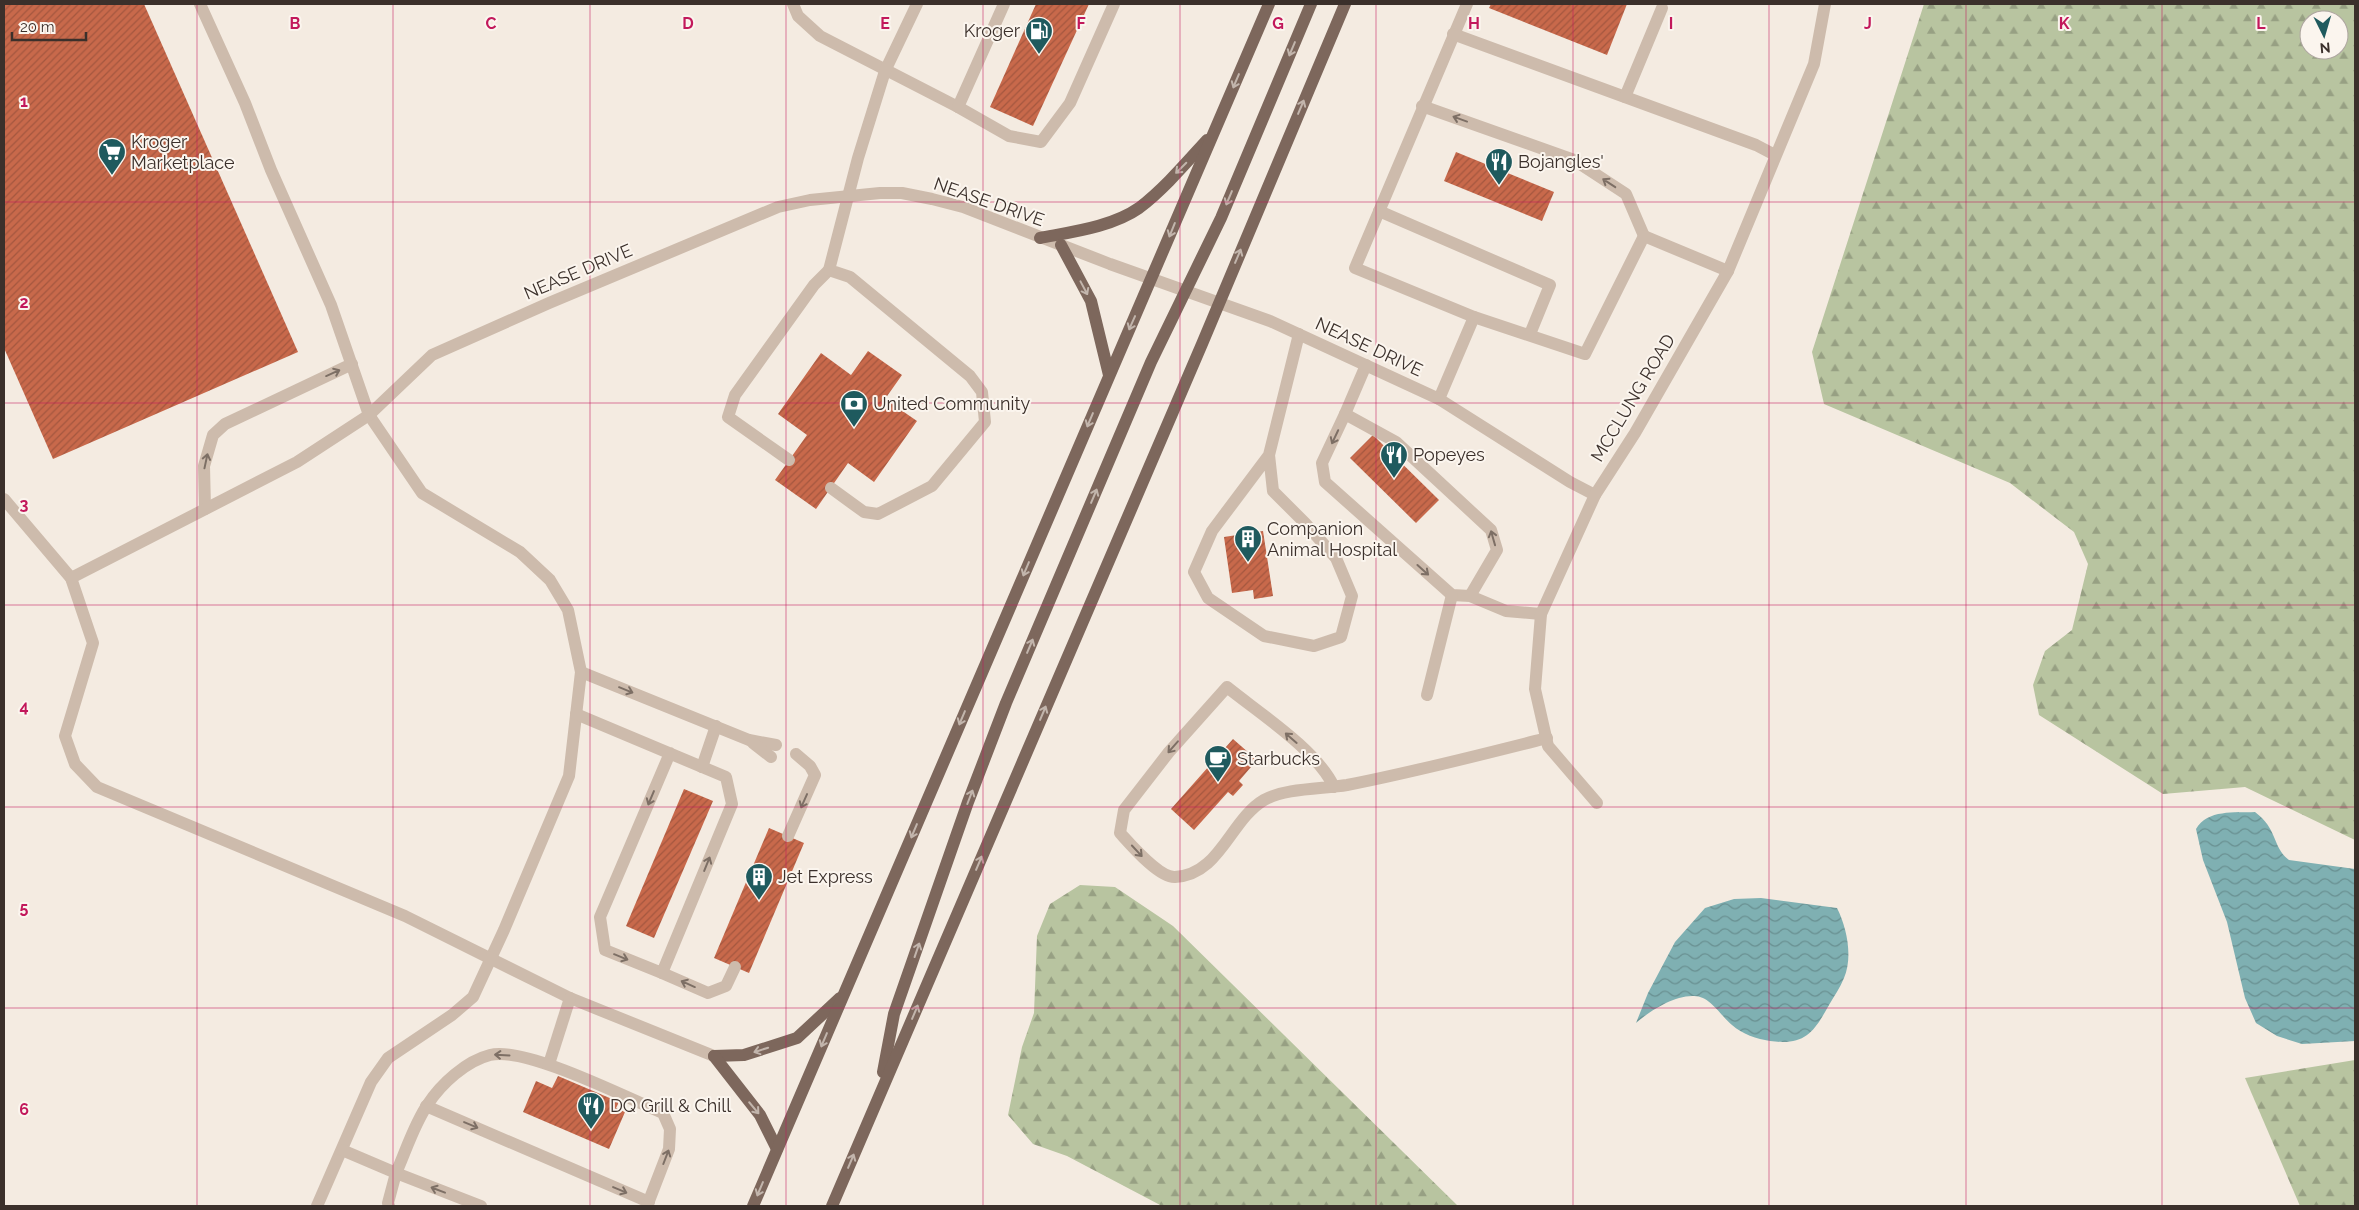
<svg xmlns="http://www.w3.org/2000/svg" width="2359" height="1210" viewBox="0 0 2359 1210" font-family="Raleway,sans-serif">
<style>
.forest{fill:url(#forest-firs);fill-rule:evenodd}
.water{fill:url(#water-waves)}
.building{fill:url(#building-hatch)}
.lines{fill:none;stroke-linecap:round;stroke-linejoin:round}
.lane{stroke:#cdbbac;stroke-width:12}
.street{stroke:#cdbbac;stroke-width:12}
.primary{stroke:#7d675c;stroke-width:12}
.oneway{stroke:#c2b5ac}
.oneway2{stroke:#7d6f65}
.grid{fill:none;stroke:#c2185b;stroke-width:1;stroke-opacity:0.55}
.labels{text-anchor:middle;stroke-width:4;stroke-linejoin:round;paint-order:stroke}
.poi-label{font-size:18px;fill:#3b302b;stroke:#fbf5ee;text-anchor:start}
.street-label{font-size:18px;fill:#3b302b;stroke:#fbf5ee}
.grid-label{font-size:16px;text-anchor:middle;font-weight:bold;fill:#c2185b;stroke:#fbf5ee;stroke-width:4;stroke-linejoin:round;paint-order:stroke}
</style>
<defs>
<pattern id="forest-firs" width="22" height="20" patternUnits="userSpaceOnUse" patternTransform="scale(1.25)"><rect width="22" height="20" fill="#b8c4a0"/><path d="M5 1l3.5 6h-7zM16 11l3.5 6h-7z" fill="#97a083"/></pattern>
<pattern id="water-waves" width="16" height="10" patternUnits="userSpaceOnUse" patternTransform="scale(1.25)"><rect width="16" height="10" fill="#7fb0b2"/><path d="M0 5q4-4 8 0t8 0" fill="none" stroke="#699091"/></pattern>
<pattern id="building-hatch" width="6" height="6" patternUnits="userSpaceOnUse" patternTransform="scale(1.25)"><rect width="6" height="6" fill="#c8694b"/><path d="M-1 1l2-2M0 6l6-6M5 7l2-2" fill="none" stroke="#a4573f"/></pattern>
</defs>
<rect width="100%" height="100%" fill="#f4ebe1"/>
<!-- forest -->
<g class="forest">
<path d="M 1924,4 L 2355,4 L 2355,840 L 2245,787 L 2163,794 L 2039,715 L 2033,685 L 2045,651 L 2072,630 L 2088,564 L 2074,532 L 2010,483 L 1824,404 L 1812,352 ZM 2309,20 L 2339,20 L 2339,50 L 2309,50 Z"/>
<path d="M 1080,885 L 1115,887 L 1173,926 L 1458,1206 L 1162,1206 L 1067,1156 L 1033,1144 L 1008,1115 L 1022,1047 L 1034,1013 L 1037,936 L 1050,904 Z"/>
<path d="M 2355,1060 L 2355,1206 L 2300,1206 L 2245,1078 Z"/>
</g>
<!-- water -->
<g class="water">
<path d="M 2255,812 C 2278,829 2272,847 2289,860 L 2355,869 L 2355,1041 L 2302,1044 L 2277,1036 L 2256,1023 L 2245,998 L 2227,922 L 2203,860 L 2196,829 C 2208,809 2234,813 2255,812 Z"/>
<path d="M 1761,898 L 1837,908 C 1847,928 1853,957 1844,978 C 1840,988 1834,996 1829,1005 C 1814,1032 1805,1046 1770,1041 C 1757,1039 1742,1034 1732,1025 C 1720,1015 1710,996 1694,996 C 1674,995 1650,1011 1636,1023 L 1648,993 L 1675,942 L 1705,908 L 1734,899 Z"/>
</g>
<!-- building -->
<g class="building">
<path d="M 4,4 L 144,4 L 298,352 L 53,459 L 4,348 Z"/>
<path d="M 1036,4 L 1089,4 L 1033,126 L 990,107 Z"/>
<path d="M 1491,4 L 1627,4 L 1607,55 L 1489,8 Z"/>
<path d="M 1456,152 L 1554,192 L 1542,221 L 1444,181 Z"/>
<path d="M 868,351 L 902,375 L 885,399 L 917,421 L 874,482 L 848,463 L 816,509 L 775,480 L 807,435 L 778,414 L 821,353 L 851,375 Z"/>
<path d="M 1373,435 L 1439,500 L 1416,523 L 1350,458 Z"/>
<path d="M 1263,531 L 1273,596 L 1254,599 L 1253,590 L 1232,593 L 1224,537 Z"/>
<path d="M 1233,739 L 1257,760 L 1239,781 L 1243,785 L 1233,796 L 1228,792 L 1194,830 L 1171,809 Z"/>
<path d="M 684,789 L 713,801 L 654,938 L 626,926 Z"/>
<path d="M 769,828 L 804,843 L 749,973 L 714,958 Z"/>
<path d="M 558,1076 L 619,1102 L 616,1108 L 625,1112 L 609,1149 L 523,1112 L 536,1081 L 552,1088 Z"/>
</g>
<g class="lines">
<!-- lane -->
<g class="lane">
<path d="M 200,4 L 245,103 L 271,170 L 331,305 L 369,415 L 422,493 L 520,552 L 550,580 L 568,610 L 581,672 L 569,776 L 504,930 L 473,997 L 452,1015 L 388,1058 L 371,1082 L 317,1206"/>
<path d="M 793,4 L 798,16 L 820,36 L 958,107 L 1009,136 L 1041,142 L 1070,103 L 1114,4"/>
<path d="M 1467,4 L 1355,268 L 1474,317"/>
<path d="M 1453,34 L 1756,145 L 1775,155"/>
<path d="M 1625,97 L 1662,8"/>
<path d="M 1422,106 L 1574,160 L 1626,194 L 1644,236"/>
<path d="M 958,107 L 1004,4"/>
<path d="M 1379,211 L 1550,285 L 1530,334"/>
<path d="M 1439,399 L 1474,317 L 1585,354 L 1644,236 L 1728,271"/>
<path d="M 1345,414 L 1366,365"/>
<path d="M 1269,455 L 1212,531 L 1194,572 L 1208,598 L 1264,636 L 1314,646 L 1341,637 L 1352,596 L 1336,558 L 1305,523 L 1273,491 L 1269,455 L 1299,334"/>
<path d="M 789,460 L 728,417 L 735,395 L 814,285 L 829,270"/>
<path d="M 831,488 L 864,512 L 878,514 L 932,486 L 985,422 L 982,392 L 970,376 L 850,277 L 829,270 L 858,158 L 885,71 L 917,4"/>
<path d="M 4,499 L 71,578 L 93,643 L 65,736 L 75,764 L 97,787 L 405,916 L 570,998 L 714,1056"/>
<path d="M 205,509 L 204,466 L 213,435 L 225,424 L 352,364"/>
<path d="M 71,578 L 297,462 L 369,415"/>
<path d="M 1470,596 L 1497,550 L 1491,530 L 1396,442 L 1345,414 L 1322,463 L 1325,482 L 1452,595 L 1470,596 L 1506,611 L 1541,614"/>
<path d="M 581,672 L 749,740 L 776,745"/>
<path d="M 1427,695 L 1452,595"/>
<path d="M 576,714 L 726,777 L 732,804 L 662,973 L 605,950 L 600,917 L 670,753"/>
<path d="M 753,743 L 771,757"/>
<path d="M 702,767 L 716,726"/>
<path d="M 1334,787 C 1317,750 1259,713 1227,687 L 1169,752 L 1124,810 L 1120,833 C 1131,845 1159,878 1175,877 C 1220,875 1230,820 1264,800 C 1285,788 1323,789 1347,785 C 1414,772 1480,755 1547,738"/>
<path d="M 788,836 L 815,775 L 810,766 L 796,754"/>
<path d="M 662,973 L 708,993 L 726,986 L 735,967"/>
<path d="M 549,1064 L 570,998"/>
<path d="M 426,1106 L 649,1202"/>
<path d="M 342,1150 L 396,1173 L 388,1203 L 389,1206"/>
<path d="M 481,1206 L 396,1173 C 406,1151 414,1124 428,1104 C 441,1084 466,1061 490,1055 C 525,1046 627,1098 663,1113 L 670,1129 L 669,1149 L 647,1206"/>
</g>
<!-- street -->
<g class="street">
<path d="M 369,415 L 432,355 L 549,303 L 778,207 L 810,200 L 880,193 L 902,193 L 932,199 L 963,207 L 1110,264 L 1270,321 L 1439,399 L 1570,482 L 1595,495"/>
<path d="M 1597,803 L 1548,746 L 1535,689 L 1541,614 L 1595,495 L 1635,433 L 1728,271 L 1814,64 L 1825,4"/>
</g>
<!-- primary -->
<g class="primary">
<path d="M 1040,238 C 1071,232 1112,227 1139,208 C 1164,189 1186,163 1207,140"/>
<path d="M 1061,245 L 1091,301 L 1109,375"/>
<path d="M 714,1056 L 744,1055 L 797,1038 L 840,998"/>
<path d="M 714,1056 L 760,1115 L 777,1149"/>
<path d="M 883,1072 L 894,1014 L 968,802 L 1006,703 L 1151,362 L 1221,218 L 1311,4"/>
<path d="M 753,1206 L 1269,4"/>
<path d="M 832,1206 L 1202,344 L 1345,4"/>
</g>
</g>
<!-- one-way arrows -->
<defs><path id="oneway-shaft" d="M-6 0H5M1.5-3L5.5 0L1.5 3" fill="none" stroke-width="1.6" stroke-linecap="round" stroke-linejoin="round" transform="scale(1.25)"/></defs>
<g class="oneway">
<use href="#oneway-shaft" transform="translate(1292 49) rotate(113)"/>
<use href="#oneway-shaft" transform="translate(1236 81) rotate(113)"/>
<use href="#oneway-shaft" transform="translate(1301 107) rotate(-67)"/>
<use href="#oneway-shaft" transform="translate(1181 168) rotate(135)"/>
<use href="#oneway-shaft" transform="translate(1229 198) rotate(113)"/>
<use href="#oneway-shaft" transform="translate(1172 230) rotate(112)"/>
<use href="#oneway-shaft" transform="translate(1238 256) rotate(-67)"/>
<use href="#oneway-shaft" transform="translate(1084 288) rotate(62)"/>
<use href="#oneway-shaft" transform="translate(1132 323) rotate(114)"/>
<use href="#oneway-shaft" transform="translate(1090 420) rotate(113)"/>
<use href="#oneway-shaft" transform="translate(1094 496) rotate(-67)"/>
<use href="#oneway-shaft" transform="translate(1026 569) rotate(113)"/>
<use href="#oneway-shaft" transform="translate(1030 646) rotate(-67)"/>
<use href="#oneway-shaft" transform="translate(1043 713) rotate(-67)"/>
<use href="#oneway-shaft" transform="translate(962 718) rotate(113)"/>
<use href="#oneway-shaft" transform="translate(970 797) rotate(-69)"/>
<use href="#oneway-shaft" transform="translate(914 831) rotate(113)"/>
<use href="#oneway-shaft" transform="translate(979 863) rotate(-67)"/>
<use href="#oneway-shaft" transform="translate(917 950) rotate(-71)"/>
<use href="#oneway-shaft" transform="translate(915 1012) rotate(-67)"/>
<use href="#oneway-shaft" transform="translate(824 1040) rotate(113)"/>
<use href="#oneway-shaft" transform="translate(761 1050) rotate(162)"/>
<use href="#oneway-shaft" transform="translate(754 1108) rotate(50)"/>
<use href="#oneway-shaft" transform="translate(851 1161) rotate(-67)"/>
<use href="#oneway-shaft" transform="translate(760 1189) rotate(113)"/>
</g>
<g class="oneway2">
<use href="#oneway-shaft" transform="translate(1460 119) rotate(-160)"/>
<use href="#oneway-shaft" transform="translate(1609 183) rotate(-147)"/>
<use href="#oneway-shaft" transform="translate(333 373) rotate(-24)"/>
<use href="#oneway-shaft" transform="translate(1335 437) rotate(115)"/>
<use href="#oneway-shaft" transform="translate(206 461) rotate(-78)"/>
<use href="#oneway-shaft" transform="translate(1493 538) rotate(-106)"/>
<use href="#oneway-shaft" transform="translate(1423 570) rotate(42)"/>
<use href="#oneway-shaft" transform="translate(626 690) rotate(22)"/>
<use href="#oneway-shaft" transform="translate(1291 738) rotate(-139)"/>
<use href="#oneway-shaft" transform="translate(1173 747) rotate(131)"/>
<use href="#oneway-shaft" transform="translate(651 798) rotate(113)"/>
<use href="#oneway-shaft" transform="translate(804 801) rotate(114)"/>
<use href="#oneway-shaft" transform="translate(1137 851) rotate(47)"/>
<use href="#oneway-shaft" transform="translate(707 864) rotate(-68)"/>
<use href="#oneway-shaft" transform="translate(621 957) rotate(22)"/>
<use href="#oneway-shaft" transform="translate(688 984) rotate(-156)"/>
<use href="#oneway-shaft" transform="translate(502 1055) rotate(-177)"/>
<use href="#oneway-shaft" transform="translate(471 1125) rotate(23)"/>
<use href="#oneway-shaft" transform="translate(666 1157) rotate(-69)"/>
<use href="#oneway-shaft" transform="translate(438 1190) rotate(-159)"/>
<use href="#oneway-shaft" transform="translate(620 1190) rotate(23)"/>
</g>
<!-- grid -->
<path class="grid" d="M 197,4 L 197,1206M 393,4 L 393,1206M 590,4 L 590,1206M 786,4 L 786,1206M 983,4 L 983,1206M 1180,4 L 1180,1206M 1376,4 L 1376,1206M 1573,4 L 1573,1206M 1769,4 L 1769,1206M 1966,4 L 1966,1206M 2162,4 L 2162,1206M 4,202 L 2355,202M 4,403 L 2355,403M 4,605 L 2355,605M 4,807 L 2355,807M 4,1008 L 2355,1008"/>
<!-- icons -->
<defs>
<symbol id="fuel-pin" viewBox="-11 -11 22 30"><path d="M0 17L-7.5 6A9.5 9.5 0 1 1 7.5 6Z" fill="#1f5a5e" stroke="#fbf5ee"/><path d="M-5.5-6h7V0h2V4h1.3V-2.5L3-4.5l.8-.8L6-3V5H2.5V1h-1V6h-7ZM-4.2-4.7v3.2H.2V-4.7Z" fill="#fff"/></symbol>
<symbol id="supermarket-pin" viewBox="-11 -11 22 30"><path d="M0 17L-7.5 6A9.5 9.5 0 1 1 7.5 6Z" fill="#1f5a5e" stroke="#fbf5ee"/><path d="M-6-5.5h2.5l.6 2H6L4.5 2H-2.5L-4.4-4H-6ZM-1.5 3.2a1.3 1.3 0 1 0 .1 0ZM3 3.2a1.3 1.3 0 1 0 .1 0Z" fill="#fff"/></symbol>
<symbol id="restaurant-pin" viewBox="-11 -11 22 30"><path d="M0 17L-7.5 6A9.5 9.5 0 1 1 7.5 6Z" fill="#1f5a5e" stroke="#fbf5ee"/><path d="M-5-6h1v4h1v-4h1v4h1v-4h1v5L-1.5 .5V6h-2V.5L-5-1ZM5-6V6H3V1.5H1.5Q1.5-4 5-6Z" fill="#fff"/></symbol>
<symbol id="bank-pin" viewBox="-11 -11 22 30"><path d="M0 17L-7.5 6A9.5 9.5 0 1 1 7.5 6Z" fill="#1f5a5e" stroke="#fbf5ee"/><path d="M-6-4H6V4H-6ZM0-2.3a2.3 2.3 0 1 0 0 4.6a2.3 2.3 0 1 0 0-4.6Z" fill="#fff"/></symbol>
<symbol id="building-pin" viewBox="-11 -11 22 30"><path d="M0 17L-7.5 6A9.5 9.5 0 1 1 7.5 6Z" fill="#1f5a5e" stroke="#fbf5ee"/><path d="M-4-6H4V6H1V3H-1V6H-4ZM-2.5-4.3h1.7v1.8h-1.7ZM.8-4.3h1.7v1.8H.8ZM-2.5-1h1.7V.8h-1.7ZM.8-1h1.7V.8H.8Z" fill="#fff"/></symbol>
<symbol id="cafe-pin" viewBox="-11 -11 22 30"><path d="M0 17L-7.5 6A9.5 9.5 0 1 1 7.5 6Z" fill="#1f5a5e" stroke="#fbf5ee"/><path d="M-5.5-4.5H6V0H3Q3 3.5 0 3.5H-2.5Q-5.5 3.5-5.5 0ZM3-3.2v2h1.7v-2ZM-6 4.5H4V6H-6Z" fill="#fff"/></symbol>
</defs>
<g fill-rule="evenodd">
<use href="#fuel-pin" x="1023" y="15" width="32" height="43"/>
<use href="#supermarket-pin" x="96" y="136" width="32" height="43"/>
<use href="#restaurant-pin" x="1483" y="146" width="32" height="43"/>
<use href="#bank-pin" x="838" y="388" width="32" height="43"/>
<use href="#restaurant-pin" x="1378" y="439" width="32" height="43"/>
<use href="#building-pin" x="1232" y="523" width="32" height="43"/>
<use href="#cafe-pin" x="1202" y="743" width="32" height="43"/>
<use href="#building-pin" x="743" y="861" width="32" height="43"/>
<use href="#restaurant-pin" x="575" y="1090" width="32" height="43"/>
</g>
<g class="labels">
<!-- poi labels -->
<g class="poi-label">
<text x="1020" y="37" text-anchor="end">Kroger</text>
<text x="131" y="148">Kroger<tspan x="131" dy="21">Marketplace</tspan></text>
<text x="1518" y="168">Bojangles'</text>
<text x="873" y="410">United Community</text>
<text x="1413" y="461">Popeyes</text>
<text x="1267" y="535">Companion<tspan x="1267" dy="21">Animal Hospital</tspan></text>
<text x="1237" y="765">Starbucks</text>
<text x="778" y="883">Jet Express</text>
<text x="610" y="1112">DQ Grill &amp; Chill</text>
</g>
<!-- street labels -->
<g class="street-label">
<text transform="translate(989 202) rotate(19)" y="6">NEASE DRIVE</text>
<text transform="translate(578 272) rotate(-23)" y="6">NEASE DRIVE</text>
<text transform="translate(1369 347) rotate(25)" y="6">NEASE DRIVE</text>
<text transform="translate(1633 398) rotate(-59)" y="6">MCCLUNG ROAD</text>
</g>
</g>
<g class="grid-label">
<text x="295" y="29">B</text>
<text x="491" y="29">C</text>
<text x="688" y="29">D</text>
<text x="885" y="29">E</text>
<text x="1081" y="29">F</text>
<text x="1278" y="29">G</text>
<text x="1474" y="29">H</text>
<text x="1671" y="29">I</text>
<text x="1868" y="29">J</text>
<text x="2064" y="29">K</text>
<text x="2261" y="29">L</text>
<text x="24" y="107">1</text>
<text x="24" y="308">2</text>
<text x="24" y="510">3</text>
<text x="24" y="712">4</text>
<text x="24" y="913">5</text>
<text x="24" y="1115">6</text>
</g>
<!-- border -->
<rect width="2359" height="1210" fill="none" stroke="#3b302b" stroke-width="10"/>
<!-- north arrow -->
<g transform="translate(2324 35) rotate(175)"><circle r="24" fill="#fbf5ee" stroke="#aea6a0"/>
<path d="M0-4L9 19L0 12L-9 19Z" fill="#1f5a5e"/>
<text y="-8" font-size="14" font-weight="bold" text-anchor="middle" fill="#3b302b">N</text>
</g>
<!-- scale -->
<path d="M12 32v8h74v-8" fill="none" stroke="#3b302b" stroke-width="2.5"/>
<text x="20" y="32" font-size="15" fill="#3b302b" stroke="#fbf5ee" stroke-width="4" paint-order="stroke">20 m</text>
</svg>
